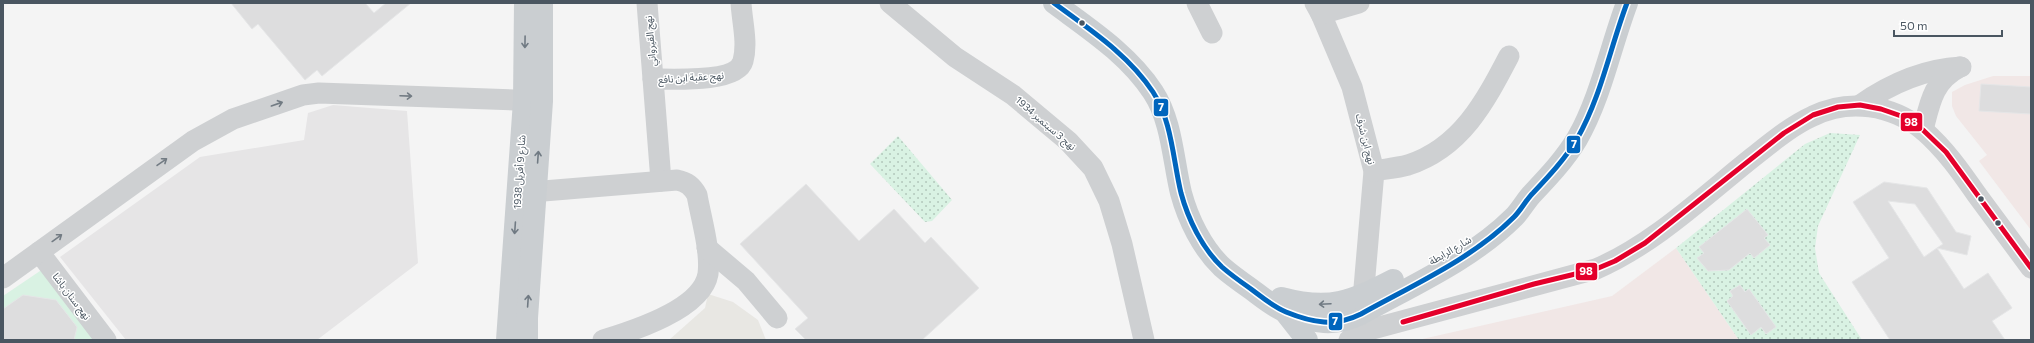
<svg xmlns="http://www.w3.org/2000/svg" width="2034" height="343" viewBox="0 0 2034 343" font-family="Commissioner,'Noto Sans Arabic',sans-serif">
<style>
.commercial{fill:#e8e7e3}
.education{fill:#e6e5e6}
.medical{fill:#f1e7e6}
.grass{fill:url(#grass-dots)}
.garden{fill:#d9f2e3}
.building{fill:#ddddde;stroke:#e5e6e7}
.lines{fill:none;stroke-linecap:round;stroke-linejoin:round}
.minor{stroke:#ced0d2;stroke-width:21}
.major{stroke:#caced1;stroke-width:22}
.bus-1-casing{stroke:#fff;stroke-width:8}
.bus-2-casing{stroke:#fff;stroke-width:8}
.bus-1{stroke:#e4002b;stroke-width:5}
.bus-2{stroke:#0065bd;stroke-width:5}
.oneway{stroke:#707a83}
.oneway2{stroke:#727b83}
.bus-dot{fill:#4a5661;stroke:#fff;stroke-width:1.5}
.labels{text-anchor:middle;stroke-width:3;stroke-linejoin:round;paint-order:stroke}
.street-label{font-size:10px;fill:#4a5661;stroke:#fff}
.line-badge{stroke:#fff;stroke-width:1.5}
.badge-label{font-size:11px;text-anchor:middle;font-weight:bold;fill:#fff}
</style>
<defs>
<pattern id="grass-dots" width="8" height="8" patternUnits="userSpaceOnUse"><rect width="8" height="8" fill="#d9f2e3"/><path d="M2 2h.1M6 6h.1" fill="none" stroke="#b2c7bb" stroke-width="1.8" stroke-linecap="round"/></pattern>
</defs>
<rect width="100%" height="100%" fill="#f4f4f4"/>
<!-- commercial -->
<path class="commercial" d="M 708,294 L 733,302 L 758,320 L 766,340 L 669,340 L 705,308 Z"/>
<!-- education -->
<path class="education" d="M 333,105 L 407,111 L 418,263 L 317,340 L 126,340 L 60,257 L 200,157 L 304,140 L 308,113 Z"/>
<!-- medical -->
<g class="medical">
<path d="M 1993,76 L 2031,76 L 2031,230 L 1979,161 L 1987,155 L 1956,116 L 1952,106 L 1952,92 L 1965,85 Z"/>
<path d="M 1676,248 L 1739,340 L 1418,340 L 1612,296 Z"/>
</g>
<!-- grass -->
<g class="grass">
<path d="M 1830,133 L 1860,135 L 1818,226 L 1815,248 L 1819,273 L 1862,340 L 1739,340 L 1676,248 L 1805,144 Z"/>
<path d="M 898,136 L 952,200 L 932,221 L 925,222 L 870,164 Z"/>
</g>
<!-- garden -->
<path class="garden" d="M 40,271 L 44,271 L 99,340 L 3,340 L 3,296 Z"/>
<!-- building -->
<g class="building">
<path d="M 231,3 L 365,3 L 374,13 L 386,3 L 411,3 L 322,76 L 317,70 L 305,80 L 258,24 L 252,29 Z"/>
<path d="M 1981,84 L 2031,87 L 2031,114 L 1979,111 Z"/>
<path d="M 1884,182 L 1927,188 L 1956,232 L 1971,236 L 1967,255 L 1937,248 L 1943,244 L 1915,204 L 1888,201 L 1924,257 L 1937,248 L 1964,289 L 1988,273 L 2012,308 L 1992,321 L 2005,340 L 1890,340 L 1852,282 L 1889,258 L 1853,202 Z"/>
<path d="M 806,184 L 859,241 L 894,209 L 925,243 L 931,237 L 979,288 L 922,340 L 806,340 L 795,329 L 808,318 L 740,244 Z"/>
<path d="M 1747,209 L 1768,235 L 1764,238 L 1770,245 L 1754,258 L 1750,253 L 1729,270 L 1708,271 L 1697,258 L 1704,253 L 1699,247 Z"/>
<path d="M 1740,285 L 1745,292 L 1749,289 L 1776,327 L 1766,334 L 1761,327 L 1751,335 L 1727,301 L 1733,296 L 1730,291 Z"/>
<path d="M 23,295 L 56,300 L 77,327 L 74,340 L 3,340 L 3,309 Z"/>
</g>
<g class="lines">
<!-- minor -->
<g class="minor">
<path d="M 647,3 L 653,79"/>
<path d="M 890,3 L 955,57 L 1013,95 L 1068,141 L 1093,168 L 1109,201 L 1122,244 L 1144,340"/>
<path d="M 1197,3 L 1212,33"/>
<path d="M 1315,3 L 1321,14 L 1352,87 L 1374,171 L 1362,311"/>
<path d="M 1321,14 L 1359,3"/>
<path d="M 1860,105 C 1890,84 1923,69 1961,67"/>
<path d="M 1923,130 C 1930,102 1933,81 1960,67"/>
<path d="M 1374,171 C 1385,169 1397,168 1408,165 C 1461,148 1485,102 1509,56"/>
<path d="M 661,181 L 653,79 C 672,79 737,83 743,61 C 748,43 742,21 741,3"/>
<path d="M 519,193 L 677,180 C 687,182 692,186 697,195 C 701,218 711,251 708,274 C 702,309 633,331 603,340"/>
<path d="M 707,248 L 746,281 L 777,318"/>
<path d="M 39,252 L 106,340"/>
<path d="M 3,278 L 193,141 L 233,119 L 303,95 L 319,93 L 542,101"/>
<path d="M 1349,340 L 1361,332 L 1596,269 C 1654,244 1704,196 1753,157 C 1772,142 1791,126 1813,116 C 1849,98 1892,105 1923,130 C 1945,149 1961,172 1977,195 C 1995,219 2013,244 2031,268"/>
</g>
<!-- major -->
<g class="major">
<path d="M 1054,3 C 1089,29 1128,54 1153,92 C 1172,121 1173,160 1181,193 C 1188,219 1202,248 1222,267 C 1231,275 1241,282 1251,289 C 1263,298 1272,306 1286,312 C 1313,323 1335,327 1361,314 C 1413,285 1472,259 1514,217 C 1521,210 1526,200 1533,193 C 1549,176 1565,159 1577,139 C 1601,97 1610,48 1627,3"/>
<path d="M 1281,298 C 1330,311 1350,302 1393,280"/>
<path d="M 1285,312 L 1307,340"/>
<path d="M 507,340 L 524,101 L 525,3"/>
<path d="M 527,340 L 527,318 L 542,101 L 542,3"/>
</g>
<defs>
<path id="bus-1" d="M 1403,322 L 1534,284 L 1596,269 L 1615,261 L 1645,243 L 1784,133 L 1813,115 L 1838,107 L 1860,105 L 1881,109 L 1904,117 L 1923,130 L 1946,152 L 2031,268"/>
<path id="bus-2" d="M 1054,3 C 1089,29 1128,54 1153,92 C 1172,121 1173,160 1181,193 C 1188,219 1202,248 1222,267 C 1231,275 1241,282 1251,289 C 1263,298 1272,306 1286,312 C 1313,323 1335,327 1361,314 C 1413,285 1472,259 1514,217 C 1521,210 1526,200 1533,193 C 1549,176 1565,159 1577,139 C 1601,97 1610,48 1627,3"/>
</defs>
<!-- bus-1 casing -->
<use href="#bus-1" class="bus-1-casing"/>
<!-- bus-2 casing -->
<use href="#bus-2" class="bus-2-casing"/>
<!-- bus-1 -->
<use href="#bus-1" class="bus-1"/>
<!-- bus-2 -->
<use href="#bus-2" class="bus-2"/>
</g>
<!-- one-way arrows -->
<defs><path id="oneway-shaft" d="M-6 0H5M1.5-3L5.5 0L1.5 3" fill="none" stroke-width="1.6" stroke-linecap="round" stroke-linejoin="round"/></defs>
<g class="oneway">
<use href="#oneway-shaft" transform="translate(525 42) rotate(91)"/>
<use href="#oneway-shaft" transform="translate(538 157) rotate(-86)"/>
<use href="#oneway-shaft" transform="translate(515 228) rotate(94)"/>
<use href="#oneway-shaft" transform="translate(528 301) rotate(-86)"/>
<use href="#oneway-shaft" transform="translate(1325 304) rotate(177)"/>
</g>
<g class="oneway2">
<use href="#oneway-shaft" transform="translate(406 96) rotate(2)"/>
<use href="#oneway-shaft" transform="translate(277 104) rotate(-19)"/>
<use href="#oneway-shaft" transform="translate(162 162) rotate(-35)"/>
<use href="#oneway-shaft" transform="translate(57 238) rotate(-36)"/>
</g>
<!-- markers -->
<g class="bus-dot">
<circle cx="1082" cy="23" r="3.5"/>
<circle cx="1981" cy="199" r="3.5"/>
<circle cx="1998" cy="223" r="3.5"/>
</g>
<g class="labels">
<!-- street labels -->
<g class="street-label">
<text transform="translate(650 41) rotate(-95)" y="4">نهج القيرواني</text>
<text transform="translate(691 77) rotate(-4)" y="4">نهج عقبة ابن نافع</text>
<text transform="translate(1046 123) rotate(41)" y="4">نهج 3 سبتمبر 1934</text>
<text transform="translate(1366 139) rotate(76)" y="4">نهج ابن شرف</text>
<text transform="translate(519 172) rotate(-86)" y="4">شارع 9 أفريل 1938</text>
<text transform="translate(1450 250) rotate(-30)" y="4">شارع الرابطة</text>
<text transform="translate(72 296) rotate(53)" y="4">نهج سنان باشا</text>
</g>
</g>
<g class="line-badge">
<rect x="1153" y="98" width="16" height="19" rx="4" fill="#0065bd"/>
<rect x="1900" y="112" width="23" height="20" rx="4" fill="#e4002b"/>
<rect x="1566" y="135" width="15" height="19" rx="4" fill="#0065bd"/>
<rect x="1575" y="262" width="23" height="19" rx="4" fill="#e4002b"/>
<rect x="1328" y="312" width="15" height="19" rx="4" fill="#0065bd"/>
</g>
<g class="badge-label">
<text x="1161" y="111">7</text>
<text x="1911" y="126">98</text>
<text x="1574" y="148">7</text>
<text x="1586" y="275">98</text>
<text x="1335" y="325">7</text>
</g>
<!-- border -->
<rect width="2034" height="343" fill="none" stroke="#4a5661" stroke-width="8"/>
<!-- scale -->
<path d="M1894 30v6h108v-6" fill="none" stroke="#4a5661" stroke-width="2"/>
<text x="1900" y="30" font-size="12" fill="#4a5661" stroke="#ffffff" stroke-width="3" paint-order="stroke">50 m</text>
</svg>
